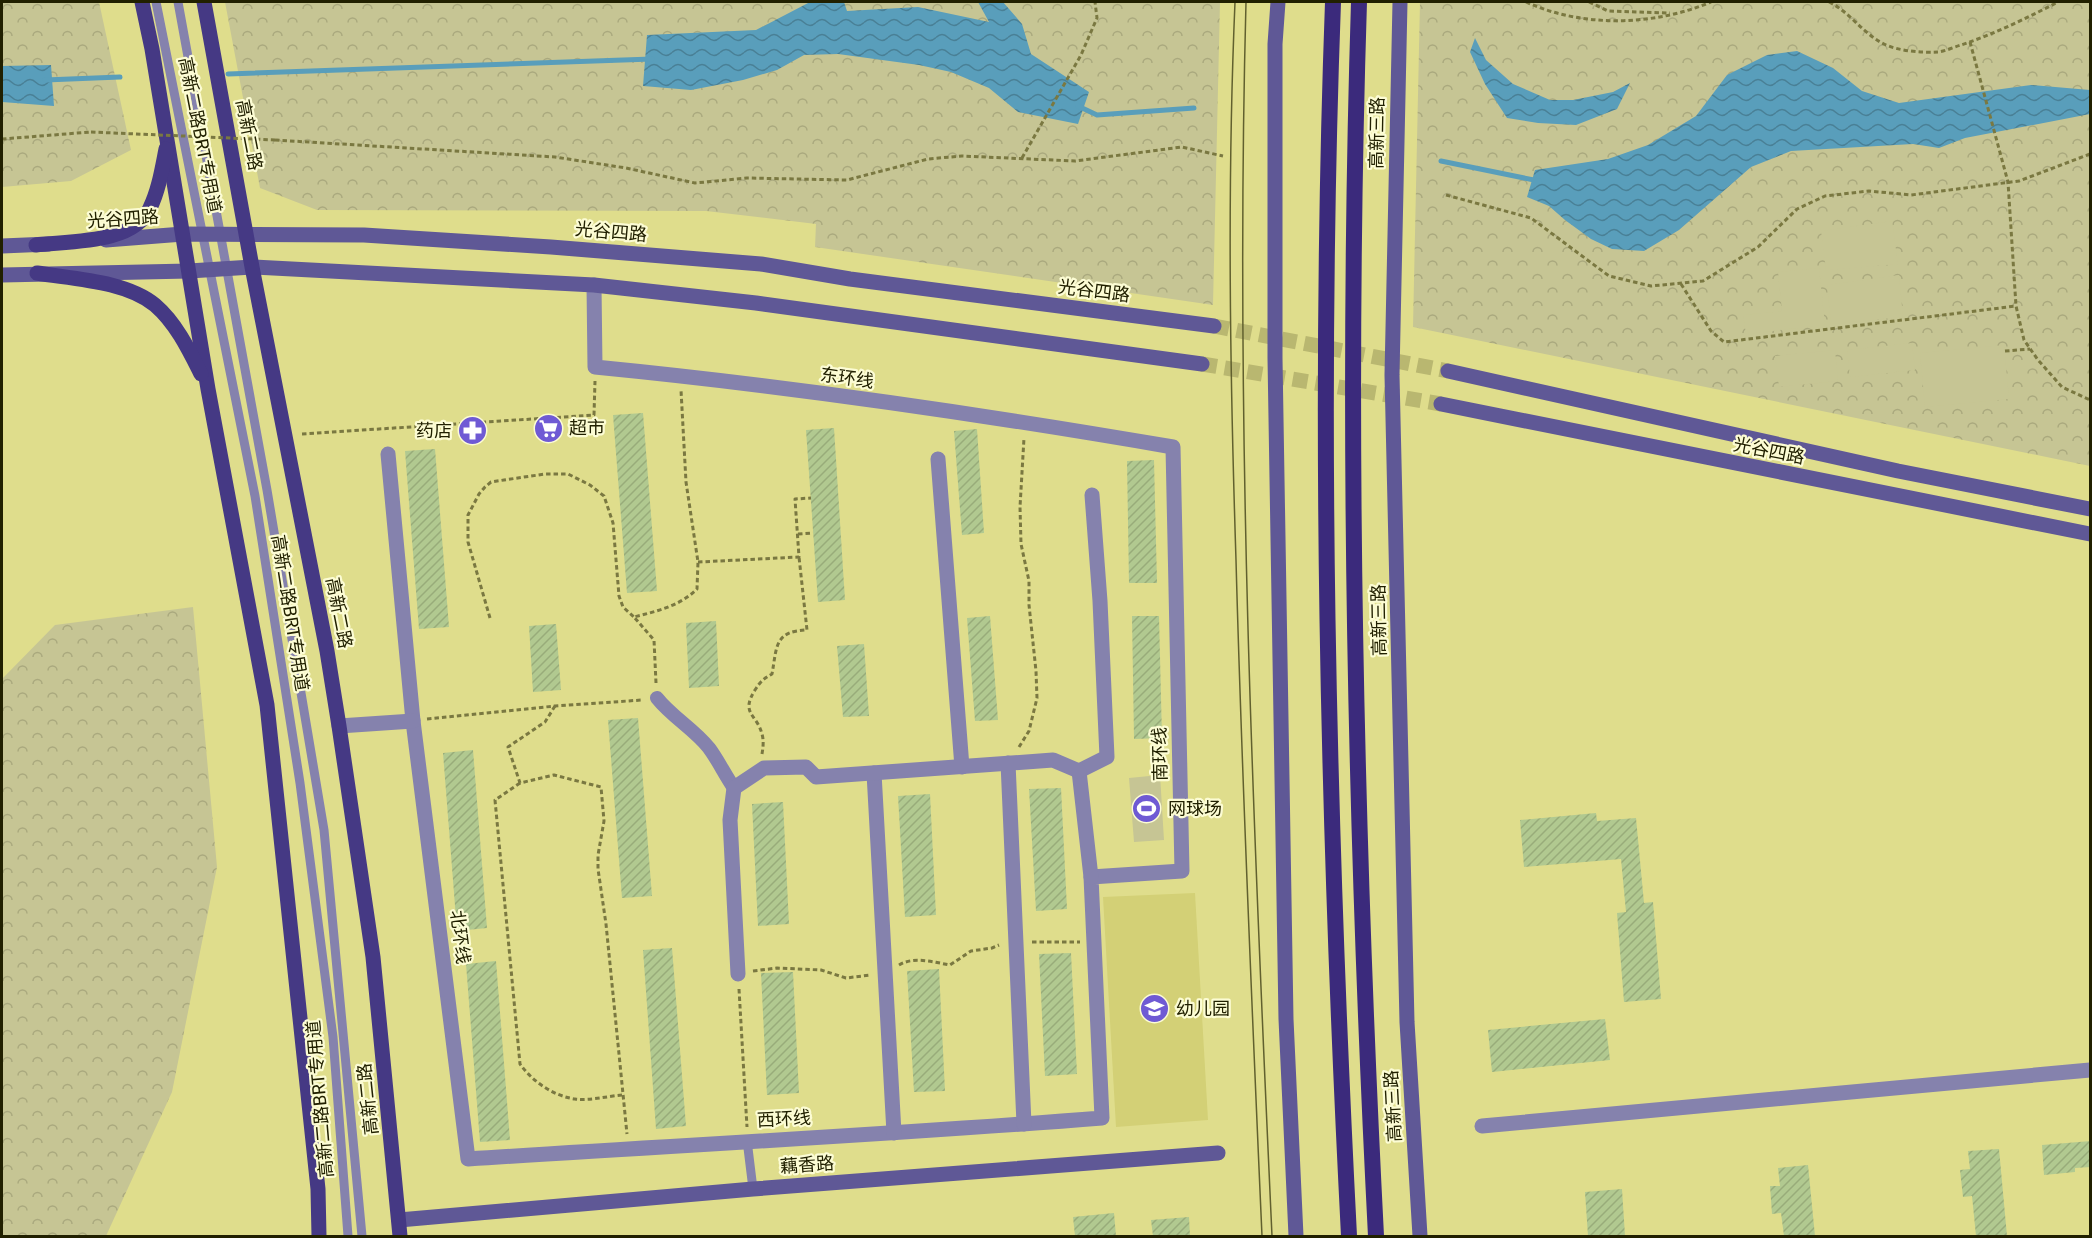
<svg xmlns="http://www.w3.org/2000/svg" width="2092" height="1238" viewBox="0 0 2092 1238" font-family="Roboto,'Noto Sans SC',sans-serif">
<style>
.built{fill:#d3d076}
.forest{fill:url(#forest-crowns)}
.pitch{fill:#c6c594}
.water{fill:url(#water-waves)}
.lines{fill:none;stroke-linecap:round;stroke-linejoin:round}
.stream{stroke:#599ebb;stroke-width:5}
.building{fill:url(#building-hatch)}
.secondary-tunnel{stroke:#b9b770;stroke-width:15;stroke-dasharray:15 8;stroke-linecap:butt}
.path{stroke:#7a7841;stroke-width:3;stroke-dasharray:4.5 3;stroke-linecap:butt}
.service{stroke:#8582ad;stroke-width:9}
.pedestrian{stroke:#8582ad;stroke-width:14}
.minor{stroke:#8582ad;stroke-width:15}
.secondary{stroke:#5f5896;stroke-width:15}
.primary{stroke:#453984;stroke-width:15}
.tram{stroke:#61602f;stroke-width:1.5}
.path-bridge{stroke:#7a7841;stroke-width:3;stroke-dasharray:4.5 3;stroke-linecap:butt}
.trunk-bridge{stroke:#3b2a7c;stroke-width:16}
.labels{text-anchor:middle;stroke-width:4.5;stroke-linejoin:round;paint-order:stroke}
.street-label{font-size:18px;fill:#212000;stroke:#fcfcd4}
.poi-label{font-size:18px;fill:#212000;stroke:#fcfcd4;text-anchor:start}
</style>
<defs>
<pattern id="forest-crowns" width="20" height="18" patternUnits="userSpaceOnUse" patternTransform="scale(1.5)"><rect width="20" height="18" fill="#c6c594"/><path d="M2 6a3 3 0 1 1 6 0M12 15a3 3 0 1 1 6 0" fill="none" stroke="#aaa97e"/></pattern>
<pattern id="water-waves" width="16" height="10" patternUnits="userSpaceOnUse" patternTransform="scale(1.5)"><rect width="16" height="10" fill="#599ebb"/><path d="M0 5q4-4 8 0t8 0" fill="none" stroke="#498096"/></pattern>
<pattern id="building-hatch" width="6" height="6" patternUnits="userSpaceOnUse" patternTransform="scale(1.5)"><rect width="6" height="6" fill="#b1c990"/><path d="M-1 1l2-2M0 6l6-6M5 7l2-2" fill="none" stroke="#98ac7a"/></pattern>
</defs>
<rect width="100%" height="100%" fill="#dfdd8c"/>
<!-- built -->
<path class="built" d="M 1195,893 L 1208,1120 L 1116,1127 L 1103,897 Z"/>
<!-- forest -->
<g class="forest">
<path d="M 2,2 L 99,2 L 131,150 L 71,181 L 2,187 Z"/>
<path d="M 225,2 L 1220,2 L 1213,305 L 815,247 L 816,224 L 706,211 L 317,210 L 260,188 Z"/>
<path d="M 1420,2 L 2090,2 L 2090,466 L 1413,327 Z"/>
<path d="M 193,607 L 217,867 L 172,1092 L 106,1236 L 2,1236 L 2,679 L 55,625 Z"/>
</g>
<!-- pitch -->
<g class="pitch">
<path d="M 1892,221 L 1898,264 L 1826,270 L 1821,231 Z"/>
<path d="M 1819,268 L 1825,325 L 1746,334 L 1743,315 L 1782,311 L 1778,272 Z"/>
<path d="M 1899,275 L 1903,317 L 1831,324 L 1827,285 Z"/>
<path d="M 1912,343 L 1915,370 L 1850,377 L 1847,350 Z"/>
<path d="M 2004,345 L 2009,399 L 1925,407 L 1920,353 Z"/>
<path d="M 1835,350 L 1838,381 L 1779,387 L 1775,356 Z"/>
<path d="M 1160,775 L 1164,840 L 1134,842 L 1129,778 Z"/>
</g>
<!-- water -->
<g class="water">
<path d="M 810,2 L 844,2 L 847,11 L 918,7 L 989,22 L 978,2 L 1003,2 L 1022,24 L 1031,54 L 1089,92 L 1078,124 L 1018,112 L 989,88 L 951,72 L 919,65 L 838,54 L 804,55 L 777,70 L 743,80 L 691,90 L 643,86 L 647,35 L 756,30 Z"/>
<path d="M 1475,38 L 1486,60 L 1513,84 L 1550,100 L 1573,100 L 1613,92 L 1630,83 L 1617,109 L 1576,125 L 1538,123 L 1507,118 L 1485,84 L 1470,52 Z"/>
<path d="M 1797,51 L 1833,68 L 1862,91 L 1899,103 L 2031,85 L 2090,90 L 2090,114 L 1965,138 L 1939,148 L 1913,144 L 1791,151 L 1751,167 L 1679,230 L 1644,251 L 1612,249 L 1591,239 L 1565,220 L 1549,206 L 1527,197 L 1535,170 L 1608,159 L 1648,145 L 1696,116 L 1727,75 L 1767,55 Z"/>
<path d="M 51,65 L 54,106 L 2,102 L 2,66 Z"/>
</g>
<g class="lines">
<!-- stream -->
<g class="stream">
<path d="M 228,74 L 652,59"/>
<path d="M 45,80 L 120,77"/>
<path d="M 1078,106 L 1097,115 L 1194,108"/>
<path d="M 1441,161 L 1539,181"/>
</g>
</g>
<!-- building -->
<g class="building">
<path d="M 643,413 L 657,591 L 627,593 L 613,415 Z"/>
<path d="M 834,428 L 845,600 L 818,602 L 806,430 Z"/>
<path d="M 977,429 L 984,533 L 962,535 L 954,431 Z"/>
<path d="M 435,449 L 449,627 L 419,629 L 405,451 Z"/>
<path d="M 1154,460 L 1157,583 L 1129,583 L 1127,461 Z"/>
<path d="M 990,616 L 998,720 L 975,721 L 967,618 Z"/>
<path d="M 1132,616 L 1159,616 L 1162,738 L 1134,739 Z"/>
<path d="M 716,621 L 719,686 L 689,688 L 686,623 Z"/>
<path d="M 556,624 L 561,690 L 533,692 L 529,626 Z"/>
<path d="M 864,644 L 869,716 L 843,717 L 837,646 Z"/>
<path d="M 638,718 L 652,896 L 622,898 L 608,720 Z"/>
<path d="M 473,750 L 487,928 L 457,931 L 443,753 Z"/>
<path d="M 1061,788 L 1067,909 L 1036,911 L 1029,789 Z"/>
<path d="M 930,794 L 936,915 L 905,917 L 898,796 Z"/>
<path d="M 783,802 L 789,924 L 758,926 L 752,804 Z"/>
<path d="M 1596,813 L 1597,821 L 1636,818 L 1644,903 L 1653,902 L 1661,999 L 1624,1002 L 1617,913 L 1626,912 L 1621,859 L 1524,867 L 1520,820 Z"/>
<path d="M 672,948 L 686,1126 L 656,1129 L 643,950 Z"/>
<path d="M 1071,953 L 1077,1074 L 1045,1076 L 1039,954 Z"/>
<path d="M 496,961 L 510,1140 L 480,1142 L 466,964 Z"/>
<path d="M 939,969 L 945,1091 L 914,1092 L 907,971 Z"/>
<path d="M 793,972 L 799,1093 L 767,1095 L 761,973 Z"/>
<path d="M 1605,1019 L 1610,1060 L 1492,1072 L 1488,1030 Z"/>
<path d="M 2091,1141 L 2091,1167 L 2075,1168 L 2075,1172 L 2044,1175 L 2042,1145 Z"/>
<path d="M 1999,1149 L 2007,1236 L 1976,1236 L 1972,1196 L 1963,1197 L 1960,1170 L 1970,1169 L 1968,1151 Z"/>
<path d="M 1808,1165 L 1815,1236 L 1784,1236 L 1781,1213 L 1772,1214 L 1770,1186 L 1780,1186 L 1778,1168 Z"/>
<path d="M 1622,1189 L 1625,1236 L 1588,1236 L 1585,1192 Z"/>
<path d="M 1114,1213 L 1116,1236 L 1075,1236 L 1073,1217 Z"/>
<path d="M 1189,1217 L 1190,1236 L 1153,1236 L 1151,1220 Z"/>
</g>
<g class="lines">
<!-- secondary-tunnel -->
<g class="secondary-tunnel">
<path d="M 1214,326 L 1448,371"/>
<path d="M 1202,364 L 1441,404"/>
</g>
<!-- path -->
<g class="path">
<path d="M 1526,2 C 1583,28 1654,26 1711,2"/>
<path d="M 1589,2 L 1608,11 L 1670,13"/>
<path d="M 1829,2 C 1850,12 1862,33 1884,44 C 1898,51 1922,53 1938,52 C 1946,51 1954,47 1961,45 C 1994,34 2027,18 2058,2"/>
<path d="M 1970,42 L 2008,182 L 2016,306 L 2024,340 L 2038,360 L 2062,387 L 2090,400"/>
<path d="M 2,139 L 91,132"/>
<path d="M 275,140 L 555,157 L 626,168 L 695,183 L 747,178 L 847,180 L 928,159 L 962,156 L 1075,161 L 1182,147 L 1223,156"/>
<path d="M 1022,158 L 1081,55 L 1097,18 L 1095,2"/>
<path d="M 1446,195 L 1531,218 L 1609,276 L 1651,286 L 1703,281 L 1758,247 L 1797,209 L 1825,196 L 1869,191 L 1911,195 L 2019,181 L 2090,154"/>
<path d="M 1681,284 L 1711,331 L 1724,342 L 2016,306"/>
<path d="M 2005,351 L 2030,349"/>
<path d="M 302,434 L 594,415 L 595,381"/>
<path d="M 798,534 L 813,533"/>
<path d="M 698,562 L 799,557 L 795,499 L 811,498"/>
<path d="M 490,618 L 468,542 L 468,515 L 479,494 L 485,487 L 491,482 L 504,480 L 545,474 L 568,474 L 590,485 L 604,496 L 613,523 L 619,596 L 623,607 L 634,617"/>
<path d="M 656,683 L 654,640 L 634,617 C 657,611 680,606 697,589 L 698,562 L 686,482 L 681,390"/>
<path d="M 555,706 L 545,722 L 508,747 L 520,783 L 554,775 L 601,787 L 604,821 L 598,855 L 598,869 L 606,924 L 627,1134"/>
<path d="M 427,719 L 555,706 L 642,700"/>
<path d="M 1019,747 L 1029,731 L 1037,698 L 1036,671 L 1029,605 L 1029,581 L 1021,544 L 1020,507 L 1024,438"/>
<path d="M 762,754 C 763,748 764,741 762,734 C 757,714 740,714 755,690 C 760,682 763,679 772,674 C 777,647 774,631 807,630 L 799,557"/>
<path d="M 520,783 L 495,800 L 520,1064 C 532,1081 553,1096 575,1099 C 589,1101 608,1096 623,1095"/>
<path d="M 1032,942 L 1080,942"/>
<path d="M 899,965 C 914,956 933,962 950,965 L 971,951 L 992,948 L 999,945"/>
<path d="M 753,971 L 777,968 L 821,970 L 846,978 L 871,975"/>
<path d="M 739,989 L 747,1127"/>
</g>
<!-- service -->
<g class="service">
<path d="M 156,2 L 255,496 L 300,783 L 333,1037 L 348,1236"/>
<path d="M 178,2 L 267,490 L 324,830 L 362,1236"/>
<path d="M 747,1140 L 753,1189"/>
</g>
<!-- pedestrian -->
<path class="pedestrian" d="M 657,698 C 672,717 694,729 709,748 C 718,760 725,775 734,788"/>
<!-- minor -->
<g class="minor">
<path d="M 388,454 L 413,721 L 468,1159 C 679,1145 891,1135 1102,1118 L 1091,877 L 1182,871 L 1173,447 C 981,414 789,386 595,367 L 594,285"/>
<path d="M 938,459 L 962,767"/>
<path d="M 339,726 L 413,721"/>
<path d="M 1008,763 L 1024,1124"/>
<path d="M 874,773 L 894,1133"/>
<path d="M 1091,877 L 1079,771 L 1107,757 L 1100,601 L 1092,495"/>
<path d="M 738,974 L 730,820 L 734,788 L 764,768 L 806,767 L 816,777 L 1053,760 L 1079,771"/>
<path d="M 1482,1126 L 2090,1070"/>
</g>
<!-- secondary -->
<g class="secondary">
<path d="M 1278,2 L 1275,44 L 1275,358 L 1286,1019 L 1296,1236"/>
<path d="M 1400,2 L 1392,375 L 1407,1022 L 1420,1236"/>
<path d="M 106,240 L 183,234 L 364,235 L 551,247 L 761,264 L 850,279 L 1214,326"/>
<path d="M 2,246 L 49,244"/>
<path d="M 2,275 L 189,271 L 252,267 L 594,285 L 756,303 L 1202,364"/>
<path d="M 1448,371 L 1898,471 L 2090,509"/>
<path d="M 1441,404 L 2090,534"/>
<path d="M 399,1220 L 753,1189 L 1218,1153"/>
</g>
<!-- primary -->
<g class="primary">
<path d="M 142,2 L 152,49 L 208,389 L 267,705 L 318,1189 L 319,1236"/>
<path d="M 204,2 L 252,267 L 327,651 L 339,726 L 373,957 L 400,1236"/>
<path d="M 36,245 C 70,241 134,244 150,208 C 159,189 162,169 166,149"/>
<path d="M 37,273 C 74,279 126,281 155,305 C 176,323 189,350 201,374"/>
</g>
<!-- tram -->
<g class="tram">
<path d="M 1235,2 C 1227,188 1230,374 1236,560 C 1242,786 1252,1011 1262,1236"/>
<path d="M 1246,2 C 1235,413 1253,825 1272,1236"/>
</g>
<!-- path-bridge -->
<path class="path-bridge" d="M 91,132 L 275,140"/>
<!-- trunk-bridge -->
<g class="trunk-bridge">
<path d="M 1333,2 C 1318,413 1328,826 1349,1236"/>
<path d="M 1359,2 C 1346,413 1355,825 1376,1236"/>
</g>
</g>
<!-- icons -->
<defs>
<symbol id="supermarket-disc" viewBox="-11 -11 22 22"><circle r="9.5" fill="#6f5ad4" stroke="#fcfcd4"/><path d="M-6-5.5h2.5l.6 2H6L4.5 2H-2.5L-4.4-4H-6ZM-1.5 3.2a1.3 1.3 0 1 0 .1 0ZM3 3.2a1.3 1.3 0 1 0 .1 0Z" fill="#fff"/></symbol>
<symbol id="pharmacy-disc" viewBox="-11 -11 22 22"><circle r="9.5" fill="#6f5ad4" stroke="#fcfcd4"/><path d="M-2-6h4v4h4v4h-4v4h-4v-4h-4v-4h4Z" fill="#fff"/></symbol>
<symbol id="stadium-disc" viewBox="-11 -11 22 22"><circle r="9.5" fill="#6f5ad4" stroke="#fcfcd4"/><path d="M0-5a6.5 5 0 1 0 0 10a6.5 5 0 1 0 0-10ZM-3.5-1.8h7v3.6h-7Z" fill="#fff"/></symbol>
<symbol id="school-disc" viewBox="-11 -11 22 22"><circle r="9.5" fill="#6f5ad4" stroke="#fcfcd4"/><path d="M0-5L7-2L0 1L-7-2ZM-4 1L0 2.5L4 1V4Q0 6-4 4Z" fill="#fff"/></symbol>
</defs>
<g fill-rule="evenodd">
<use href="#supermarket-disc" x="532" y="412" width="33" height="33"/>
<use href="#pharmacy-disc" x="456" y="414" width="33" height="33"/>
<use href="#stadium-disc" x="1130" y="792" width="33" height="33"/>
<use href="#school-disc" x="1138" y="992" width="33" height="33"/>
</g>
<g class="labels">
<!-- street labels -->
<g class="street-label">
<text transform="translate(1377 133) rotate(-89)" y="6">高新三路</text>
<text transform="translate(200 135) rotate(79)" y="6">高新二路BRT专用道</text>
<text transform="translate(249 135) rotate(79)" y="6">高新二路</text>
<text transform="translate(123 219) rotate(-4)" y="6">光谷四路</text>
<text transform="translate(611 232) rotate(5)" y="6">光谷四路</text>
<text transform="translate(1094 291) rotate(7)" y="6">光谷四路</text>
<text transform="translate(847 378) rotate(8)" y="6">东环线</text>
<text transform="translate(1769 451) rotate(11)" y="6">光谷四路</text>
<text transform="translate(290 613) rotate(81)" y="6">高新二路BRT专用道</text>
<text transform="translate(339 613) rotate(79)" y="6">高新二路</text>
<text transform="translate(1379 620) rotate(-91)" y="6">高新三路</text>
<text transform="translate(1160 754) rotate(-91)" y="6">南环线</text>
<text transform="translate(460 937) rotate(83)" y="6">北环线</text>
<text transform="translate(320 1099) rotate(-95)" y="6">高新二路BRT专用道</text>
<text transform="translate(368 1099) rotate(-96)" y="6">高新二路</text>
<text transform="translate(1393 1106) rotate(-93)" y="6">高新三路</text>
<text transform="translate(784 1119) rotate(-3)" y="6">西环线</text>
<text transform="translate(807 1165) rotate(-4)" y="6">藕香路</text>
</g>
<!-- poi labels -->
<g class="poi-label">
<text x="569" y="434">超市</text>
<text x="452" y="437" text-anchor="end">药店</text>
<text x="1168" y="815">网球场</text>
<text x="1176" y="1015">幼儿园</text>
</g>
</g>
<!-- border -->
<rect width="2092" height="1238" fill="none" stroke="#212000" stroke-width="6"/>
</svg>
